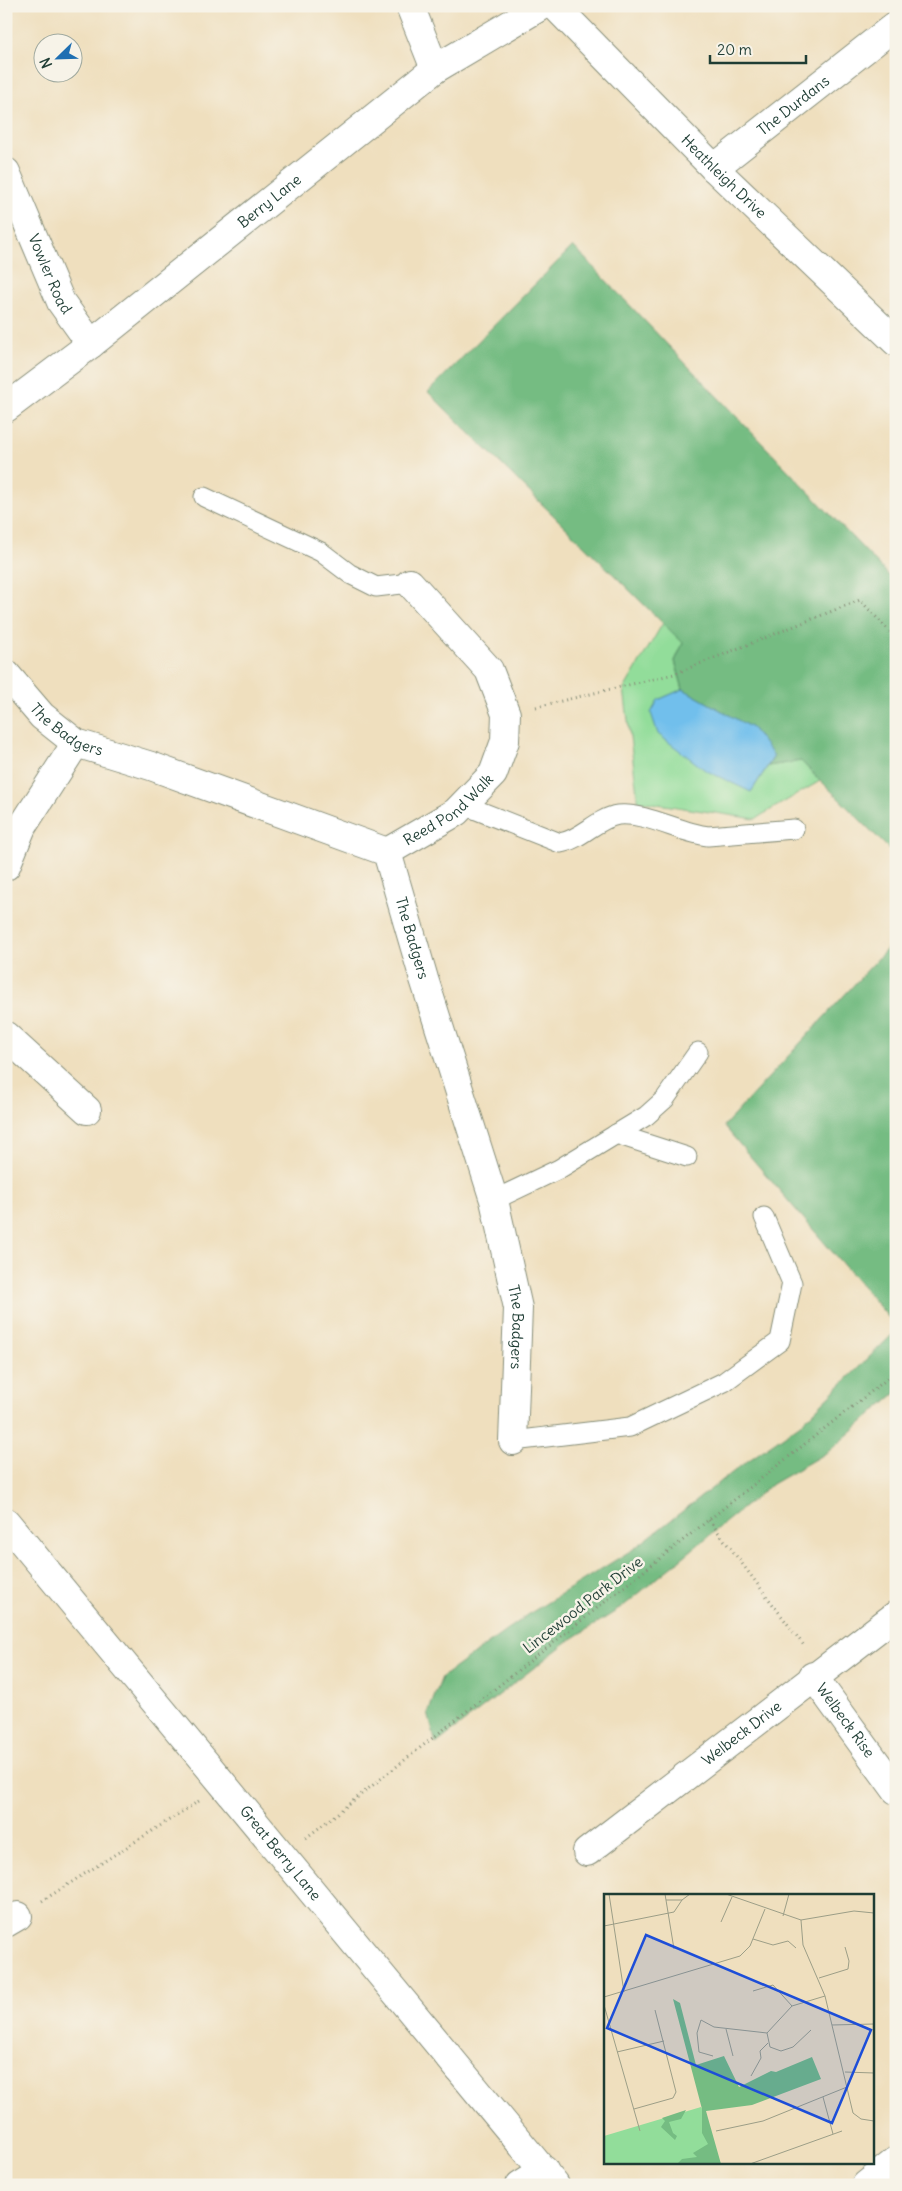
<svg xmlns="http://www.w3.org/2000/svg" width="902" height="2191" viewBox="0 0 902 2191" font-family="Delius,sans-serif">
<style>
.green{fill:#92dd9a;stroke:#588d67}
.forest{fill:#75bc82;stroke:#4a7c5b}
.water{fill:#71bfec;stroke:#487e90}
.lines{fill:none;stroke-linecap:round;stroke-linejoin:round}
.lane-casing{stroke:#878e79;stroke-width:21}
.street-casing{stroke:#878e79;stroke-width:30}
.path{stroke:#878e79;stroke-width:3;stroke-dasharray:1 4;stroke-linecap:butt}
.lane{stroke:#fff;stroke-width:19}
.street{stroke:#fff;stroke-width:28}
.labels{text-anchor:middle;stroke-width:5;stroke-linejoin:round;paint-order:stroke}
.street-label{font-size:15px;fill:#1f3d34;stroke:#f7f3e8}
.inset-road{fill:none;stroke:#9c9e87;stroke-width:1}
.view{fill:#1d4ed8;fill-opacity:0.15;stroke:#1d4ed8;stroke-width:2.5}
.inset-edge{fill:none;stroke:#1f3d34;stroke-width:2.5}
</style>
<rect width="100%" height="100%" fill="#f7f3e8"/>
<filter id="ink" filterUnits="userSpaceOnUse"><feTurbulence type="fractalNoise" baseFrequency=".02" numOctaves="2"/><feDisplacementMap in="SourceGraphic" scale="10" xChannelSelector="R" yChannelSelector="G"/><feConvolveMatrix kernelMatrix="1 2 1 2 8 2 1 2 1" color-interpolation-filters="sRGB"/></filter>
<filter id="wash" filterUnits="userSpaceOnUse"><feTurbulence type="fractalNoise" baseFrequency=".0096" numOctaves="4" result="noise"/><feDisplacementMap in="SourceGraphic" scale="20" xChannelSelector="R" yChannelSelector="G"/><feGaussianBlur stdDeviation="1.12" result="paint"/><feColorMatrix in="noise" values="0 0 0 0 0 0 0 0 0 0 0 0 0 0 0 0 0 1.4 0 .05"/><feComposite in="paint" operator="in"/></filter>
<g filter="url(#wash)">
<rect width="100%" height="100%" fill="#efdfbe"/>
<!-- green -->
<path class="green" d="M 663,623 L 683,643 L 675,661 L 683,689 L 658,700 L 751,792 L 768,766 L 801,761 L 820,781 L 755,819 L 638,801 L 624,689 Z"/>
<!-- forest -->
<g class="forest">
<path d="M 573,246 L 896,583 L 896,856 L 801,761 L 768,766 L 774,756 L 752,728 L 683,689 L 675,661 L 683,643 L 428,392 Z"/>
<path d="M 896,939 L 896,1326 L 724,1126 Z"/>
<path d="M 896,1331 L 896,1393 L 829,1451 L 772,1484 L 621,1608 L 567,1642 L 436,1744 L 428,1713 L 442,1677 L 532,1612 L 635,1548 L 742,1465 L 802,1423 Z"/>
</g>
<!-- water -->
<path class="water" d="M 683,689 L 752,728 L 774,756 L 751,792 L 705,770 L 658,734 L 651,713 L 658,700 Z"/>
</g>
<g filter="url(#ink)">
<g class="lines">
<defs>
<g id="lane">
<path d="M 204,497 L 321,552 L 350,574 L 376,587 L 410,583"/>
<path d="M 464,805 L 560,843 C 581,840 597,818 618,815 C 646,812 680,833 708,836 L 794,829"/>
<path d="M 616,1134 L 687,1157"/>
<path d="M 494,1200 L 559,1169 L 646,1116 L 665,1099 L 698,1052"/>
<path d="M 513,1441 L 630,1427 L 724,1382 L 780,1341 L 792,1283 L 764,1217"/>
</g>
<g id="street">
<path d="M 410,6 L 435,69"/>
<path id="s1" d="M 555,6 L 714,168 L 896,342"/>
<path id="s2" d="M 714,168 L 896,25"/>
<path id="s3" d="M 6,172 L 61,302 L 91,344"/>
<path id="s4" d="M 6,408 L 91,344 L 435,69 L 541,6"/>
<path id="s5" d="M 6,674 L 42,716 L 76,743 L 151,766 L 387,852 L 424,979 L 494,1200 L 518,1308 L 513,1441"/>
<path id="s6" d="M 387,852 L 456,812 L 493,774 L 505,741 L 506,714 L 489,670 L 410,583"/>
<path d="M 6,866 L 22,827 L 76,743"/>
<path d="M 6,1036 L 87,1110"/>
<path id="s7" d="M 6,1522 L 555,2185"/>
<path id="s8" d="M 813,1676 L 896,1790"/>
<path id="s9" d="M 587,1852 L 896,1615"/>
<path d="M 6,1923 L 18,1916"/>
<path d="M 520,2185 L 544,2170"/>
<path d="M 866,2185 L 896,2161"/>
</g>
</defs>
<!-- lane casing -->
<use href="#lane" class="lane-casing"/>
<!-- street casing -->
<use href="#street" class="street-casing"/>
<!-- path -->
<g class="path">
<path d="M 536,707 L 674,674 L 860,600 L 896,638"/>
<path d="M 709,1520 L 805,1647"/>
<path d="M 306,1838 L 896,1372"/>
<path d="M 42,1901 L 199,1801"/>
</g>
<!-- lane -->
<use href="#lane" class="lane"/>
<!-- street -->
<use href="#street" class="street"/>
</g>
</g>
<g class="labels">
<!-- street labels -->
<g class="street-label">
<text dy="5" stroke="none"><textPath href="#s2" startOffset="101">The Durdans</textPath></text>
<text dy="5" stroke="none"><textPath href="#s1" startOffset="240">Heathleigh Drive</textPath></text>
<text dy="5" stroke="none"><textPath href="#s4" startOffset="335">Berry Lane</textPath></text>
<text dy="5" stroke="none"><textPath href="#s3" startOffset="111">Vowler Road</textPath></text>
<text dy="5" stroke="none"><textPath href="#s5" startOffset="84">The Badgers</textPath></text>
<text dy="5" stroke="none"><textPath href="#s6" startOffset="75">Reed Pond Walk</textPath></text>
<text dy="5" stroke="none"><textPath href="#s5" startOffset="518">The Badgers</textPath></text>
<text dy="5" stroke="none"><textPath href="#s5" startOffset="922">The Badgers</textPath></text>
<text transform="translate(583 1605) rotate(-38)" y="5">Lincewood Park Drive</text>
<text dy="5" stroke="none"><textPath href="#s8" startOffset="55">Welbeck Rise</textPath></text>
<text dy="5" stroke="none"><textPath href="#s9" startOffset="195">Welbeck Drive</textPath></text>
<text dy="5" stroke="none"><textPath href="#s7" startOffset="430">Great Berry Lane</textPath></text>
</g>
</g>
<!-- overview -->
<g transform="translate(604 1894)">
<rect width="270" height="270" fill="#efdfbe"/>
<path d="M 97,213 L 101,220 L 106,261 L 73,270 L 0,270 L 0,242 Z" fill="#92dd9a"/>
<path d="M 69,105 L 76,109 L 92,171 L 120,162 L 135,193 L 167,177 L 172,178 L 208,163 L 217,185 L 148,211 L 102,217 L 117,270 L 73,270 L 78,265 L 93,263 L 89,259 L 104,250 L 98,239 L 98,215 ZM 82,216 L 77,225 L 65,228 L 69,239 L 73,242 L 71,246 L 57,233 L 61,227 L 58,224 Z" fill="#75bc82"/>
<path class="inset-road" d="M 5,0 L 20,98M 61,0 L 70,55M 122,0 L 197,26 L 250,17 L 270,19M 62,6 L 78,6 L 86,0M 179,22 L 185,0M 197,26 L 199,51 L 221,102 L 249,219 L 257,225 L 270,227M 117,28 L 128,3M 0,32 L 70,18 L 78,6M 149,45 L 169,51 L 184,47 L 192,54M 215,84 L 244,75 L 245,67 L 241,53M 149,97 L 169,91 L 188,112M 0,103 L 136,62 L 146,52 L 161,15M 0,111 L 36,237M 228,131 L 270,130M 122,135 L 129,162M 163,139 L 166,153 L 177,157 L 189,153 L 207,136M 13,158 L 60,147M 109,162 L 95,158 L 93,139 L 97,126 L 110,133 L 163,139 L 188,112 L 221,102M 241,178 L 270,179M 147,182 L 157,164 L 156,157 L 164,149M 219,203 L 229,240M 30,215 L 69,204 L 72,198 L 51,116M 112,237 L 159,227 L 243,193M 146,270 L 238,237"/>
<path class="view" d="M 42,41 L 267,136 L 228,229 L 3,134 Z"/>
<rect width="270" height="270" class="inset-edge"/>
</g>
<!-- margin -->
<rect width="902" height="2191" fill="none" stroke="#f7f3e8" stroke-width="25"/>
<!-- north arrow -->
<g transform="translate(58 58) rotate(247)"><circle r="24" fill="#f7f3e8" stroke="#a1aaa0"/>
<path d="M0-4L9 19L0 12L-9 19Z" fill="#1f6fb2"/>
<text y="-8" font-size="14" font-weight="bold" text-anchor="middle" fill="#1f3d34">N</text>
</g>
<!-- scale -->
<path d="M710 55v8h96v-8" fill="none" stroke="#1f3d34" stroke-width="2.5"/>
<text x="717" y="55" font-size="15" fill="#1f3d34" stroke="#f7f3e8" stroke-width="4" paint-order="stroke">20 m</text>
</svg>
